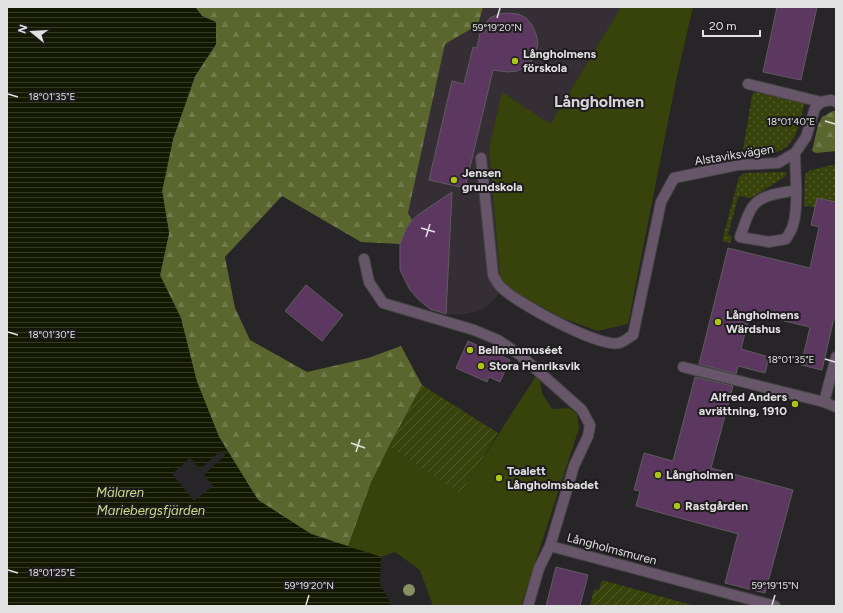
<svg xmlns="http://www.w3.org/2000/svg" width="843" height="613" viewBox="0 0 843 613" font-family="Figtree,sans-serif">
<style>
.built{fill:#352f35}
.grass{fill:url(#grass-dots)}
.forest{fill:url(#forest-firs)}
.park{fill:#38420b}
.garden{fill:url(#garden-furrows)}
.water{fill:url(#water-rules)}
.pier{fill:#272527}
.building{fill:#5c3760;stroke:#5e5c5e}
.lines{fill:none;stroke-linecap:round;stroke-linejoin:round}
.minor-casing{stroke:#454345;stroke-width:12}
.minor{stroke:#675669;stroke-width:10}
.tree{fill:#879062}
.ticks{fill:none;stroke:#e2e1e2;stroke-width:1.5}
.poi-dot{fill:#abc615;stroke:#1e1c1e;stroke-width:1.5}
.labels{text-anchor:middle;stroke-width:4;stroke-linejoin:round;paint-order:stroke}
.poi-label{font-size:12px;font-weight:bold;fill:#e2e1e2;stroke:#1e1c1e;text-anchor:start}
.street-label{font-size:12px;fill:#e2e1e2;stroke:#1e1c1e}
.water-label{font-size:13px;font-style:italic;fill:#cbde8a;stroke:#1e1c1e}
.district-label{font-size:16px;font-weight:bold;fill:#d8d5d8;stroke:#1e1c1e}
.ticks-label{font-size:10px;text-anchor:middle;fill:#e2e1e2;stroke:#1e1c1e;stroke-width:4;stroke-linejoin:round;paint-order:stroke}
</style>
<defs>
<pattern id="grass-dots" width="8" height="8" patternUnits="userSpaceOnUse"><rect width="8" height="8" fill="#38420b"/><path d="M2 2h.1M6 6h.1" fill="none" stroke="#545d2e" stroke-width="1.8" stroke-linecap="round"/></pattern>
<pattern id="forest-firs" width="22" height="20" patternUnits="userSpaceOnUse"><rect width="22" height="20" fill="#5a662e"/><path d="M5 1l3.5 6h-7zM16 11l3.5 6h-7z" fill="#717c4c"/></pattern>
<pattern id="garden-furrows" width="10" height="10" patternUnits="userSpaceOnUse"><rect width="10" height="10" fill="#38420b"/><path d="M-1 1l2-2M0 10L10 0M9 11l2-2" fill="none" stroke="#545d2e"/></pattern>
<pattern id="water-rules" width="6" height="5" patternUnits="userSpaceOnUse"><rect width="6" height="5" fill="#131800"/><path d="M0 2.5h6" fill="none" stroke="#353925"/></pattern>
</defs>
<rect width="100%" height="100%" fill="#272527"/>
<!-- built -->
<path class="built" d="M 483,7 L 621,7 L 550,124 L 502,93 L 489,148 L 500,275 L 504,286 L 495,299 L 487,306 L 478,311 L 459,315 L 446,314 L 430,309 L 419,300 L 410,290 L 400,270 L 400,244 L 406,229 L 412,220 L 408,213 L 445,44 L 478,25 Z"/>
<!-- grass -->
<g class="grass">
<path d="M 755,92 L 802,101 L 804,104 C 800,123 796,148 774,153 C 765,155 755,155 746,155 L 743,150 L 752,95 Z"/>
<path d="M 836,164 L 836,202 L 815,207 L 804,206 L 805,175 L 808,171 Z"/>
<path d="M 787,172 L 786,176 L 753,197 L 748,198 L 740,196 L 738,198 L 728,234 L 732,237 L 730,243 L 722,241 L 739,177 L 744,173 Z"/>
</g>
<!-- forest -->
<g class="forest">
<path d="M 195,7 L 483,7 L 478,25 L 445,44 L 408,213 L 412,220 L 406,229 L 400,244 L 361,242 L 282,196 L 225,257 L 235,308 L 250,340 L 307,372 L 368,358 L 401,346 L 422,385 L 371,483 L 348,547 L 311,534 L 258,500 L 219,437 L 197,382 L 160,275 L 169,233 L 162,191 L 173,139 L 195,76 L 216,44 L 202,16 Z"/>
<path d="M 833,111 L 836,111 L 836,151 L 816,153 L 812,151 L 818,125 L 822,117 Z"/>
</g>
<!-- park -->
<g class="park">
<path d="M 621,7 L 693,7 L 677,76 L 628,324 L 598,331 L 562,318 L 504,286 L 500,275 L 489,148 L 502,92 L 550,124 Z"/>
<path d="M 536,376 L 540,381 L 542,393 L 552,409 L 569,408 L 577,414 L 579,428 L 521,606 L 433,606 L 420,570 L 395,552 L 381,557 L 348,547 L 371,483 L 389,446 L 461,492 Z"/>
</g>
<!-- garden -->
<g class="garden">
<path d="M 422,385 L 498,433 L 461,493 L 389,446 Z"/>
<path d="M 602,580 L 695,606 L 590,606 L 594,589 L 599,590 Z"/>
</g>
<!-- water -->
<path class="water" d="M 7,7 L 195,7 L 202,16 L 216,22 L 216,44 L 195,76 L 173,139 L 162,191 L 169,233 L 160,275 L 181,318 L 197,382 L 219,437 L 258,500 L 311,534 L 381,557 L 380,584 L 390,602 L 391,606 L 7,606 Z"/>
<!-- pier -->
<path class="pier" d="M 227,450 L 224,456 L 204,475 L 213,486 L 194,501 L 172,474 L 190,458 L 200,469 L 219,452 Z"/>
<!-- building -->
<g class="building">
<path d="M 777,7 L 817,7 L 801,80 L 763,72 Z"/>
<path d="M 508,13 L 518,14 L 526,18 L 532,25 L 536,34 L 538,43 L 536,52 L 532,60 L 526,67 L 517,71 L 508,72 L 493,70 L 465,188 L 429,180 L 452,81 L 464,84 L 473,47 L 477,48 L 480,33 L 484,25 L 490,18 L 499,14 Z"/>
<path d="M 452,192 L 446,314 L 430,309 L 419,300 L 410,290 L 400,270 L 400,244 L 406,229 L 412,220 L 419,214 Z"/>
<path d="M 817,198 L 836,202 L 836,319 L 834,318 L 822,370 L 801,365 L 810,327 L 750,313 L 741,349 L 769,357 L 765,373 L 738,366 L 736,374 L 699,364 L 728,248 L 810,268 L 819,227 L 811,225 Z"/>
<path d="M 306,285 L 343,315 L 322,341 L 285,311 Z"/>
<path d="M 468,341 L 510,360 L 500,382 L 489,377 L 487,382 L 456,368 Z"/>
<path d="M 695,377 L 733,386 L 711,468 L 793,490 L 765,593 L 725,583 L 738,534 L 636,506 L 640,491 L 634,490 L 644,453 L 673,461 Z"/>
<path d="M 556,567 L 588,575 L 580,606 L 546,606 Z"/>
</g>
<g class="lines">
<defs>
<g id="minor">
<path d="M 748,84 L 821,102"/>
<path d="M 795,153 C 795,174 799,206 793,225 C 792,230 788,235 786,239 L 769,242 L 740,237 C 744,227 747,213 754,205 C 763,194 783,193 796,190"/>
<path d="M 481,158 L 493,275 C 496,280 498,285 502,288 C 517,303 599,348 619,343 C 624,342 629,337 633,335 L 661,202 L 674,178 L 737,165 L 778,163 L 795,153 L 806,137 L 815,108 L 821,102 L 831,100 L 836,102"/>
<path d="M 364,259 L 369,282 L 383,303 L 474,330 L 498,340 L 520,355 L 582,410 L 590,425 L 588,436 L 574,466 L 550,546 L 539,568 L 528,606"/>
<path d="M 683,367 L 824,402 L 836,407"/>
<path d="M 824,402 L 836,357"/>
<path d="M 550,546 L 775,606"/>
</g>
</defs>
<!-- minor casing -->
<use href="#minor" class="minor-casing"/>
<!-- minor -->
<use href="#minor" class="minor"/>
</g>
<!-- trees -->
<circle class="tree" cx="409" cy="590" r="6"/>
<!-- ticks -->
<path class="ticks" d="M 497,18 L 500,8M 8,94 L 18,97M 825,121 L 835,124M 421,228 L 435,232M 426,237 L 430,224M 8,332 L 18,335M 825,359 L 835,362M 351,443 L 365,448M 356,452 L 360,439M 8,570 L 18,573M 306,605 L 309,595M 772,605 L 775,595"/>
<!-- markers -->
<g class="poi-dot">
<circle cx="515" cy="61" r="4"/>
<circle cx="454" cy="180" r="4"/>
<circle cx="718" cy="322" r="4"/>
<circle cx="470" cy="350" r="4"/>
<circle cx="481" cy="366" r="4"/>
<circle cx="795" cy="404" r="4"/>
<circle cx="658" cy="475" r="4"/>
<circle cx="499" cy="478" r="4"/>
<circle cx="677" cy="506" r="4"/>
</g>
<g class="labels">
<!-- poi labels -->
<g class="poi-label">
<text x="523" y="58">Långholmens<tspan x="523" dy="14">förskola</tspan></text>
<text x="462" y="177">Jensen<tspan x="462" dy="14">grundskola</tspan></text>
<text x="726" y="319">Långholmens<tspan x="726" dy="14">Wärdshus</tspan></text>
<text x="478" y="354">Bellmanmuséet</text>
<text x="489" y="370">Stora Henriksvik</text>
<text x="787" y="401" text-anchor="end">Alfred Anders<tspan x="787" dy="14">avrättning, 1910</tspan></text>
<text x="507" y="475">Toalett<tspan x="507" dy="14">Långholmsbadet</tspan></text>
<text x="666" y="479">Långholmen</text>
<text x="685" y="510">Rastgården</text>
</g>
<!-- street labels -->
<g class="street-label">
<text transform="translate(734 155) rotate(-9)" y="4">Alstaviksvägen</text>
<text transform="translate(612 549) rotate(15)" y="4">Långholmsmuren</text>
</g>
<!-- water labels -->
<g class="water-label">
<text x="120" y="497">Mälaren</text>
<text x="151" y="515">Mariebergsfjärden</text>
</g>
<!-- district labels -->
<g class="district-label">
<text x="599" y="107">Långholmen</text>
</g>
</g>
<g class="ticks-label">
<text x="497" y="31">59°19'20"N</text>
<text x="52" y="100">18°01'35"E</text>
<text x="791" y="125">18°01'40"E</text>
<text x="52" y="338">18°01'30"E</text>
<text x="791" y="363">18°01'35"E</text>
<text x="52" y="576">18°01'25"E</text>
<text x="309" y="589">59°19'20"N</text>
<text x="775" y="589">59°19'15"N</text>
</g>
<!-- border -->
<rect width="843" height="613" fill="none" stroke="#e2e1e2" stroke-width="16"/>
<!-- north arrow -->
<g transform="translate(32 32) rotate(288)" stroke="#1e1c1e" stroke-width="3" paint-order="stroke">
<path d="M0-3L7 15L0 10L-7 15Z" fill="#e2e1e2"/>
<text y="-6" font-size="11" font-weight="bold" text-anchor="middle" fill="#e2e1e2">N</text>
</g>
<!-- scale -->
<path d="M703 30v6h57v-6" fill="none" stroke="#e2e1e2" stroke-width="2"/>
<text x="709" y="30" font-size="12" fill="#e2e1e2" stroke="#1e1c1e" stroke-width="3" paint-order="stroke">20 m</text>
</svg>
